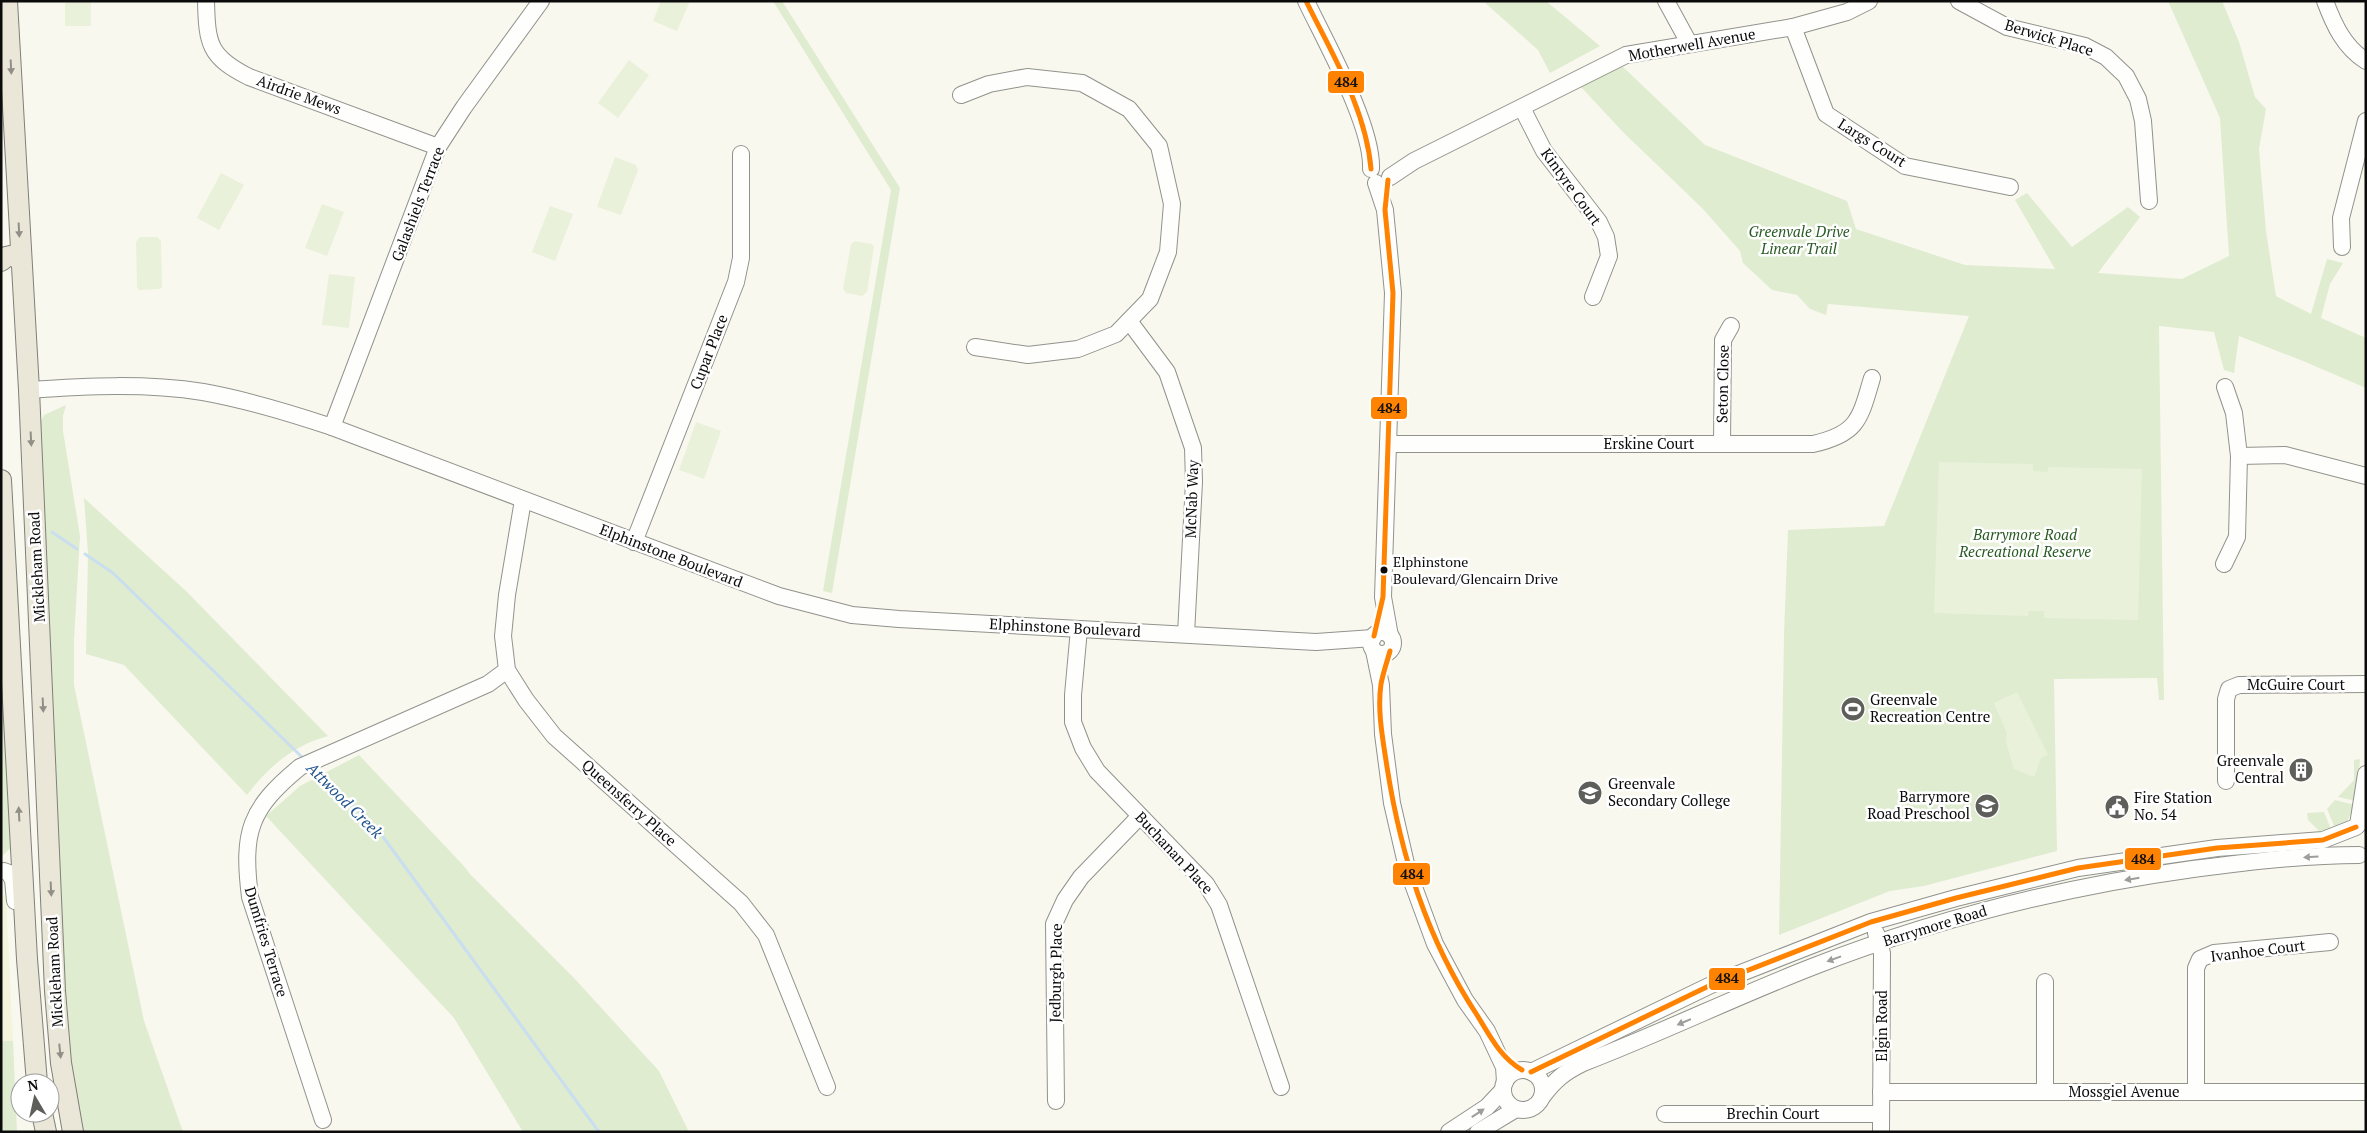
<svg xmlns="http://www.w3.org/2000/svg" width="2367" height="1133" viewBox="0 0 2367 1133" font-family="'PT Serif',serif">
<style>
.farmland{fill:#f4f4dc}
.green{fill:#dfecd0}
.pitch{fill:#e9f1da}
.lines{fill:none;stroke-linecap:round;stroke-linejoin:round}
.stream{stroke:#c9deef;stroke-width:3}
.minor-casing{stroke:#92928d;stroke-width:18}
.major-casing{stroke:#7f7f7a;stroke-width:22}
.minor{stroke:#fefefc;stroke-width:16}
.major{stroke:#eae7d9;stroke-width:20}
.bus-1-casing{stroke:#fff;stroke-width:9}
.bus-1{stroke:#ff8200;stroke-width:5}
.oneway{fill:#918f87}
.oneway2{fill:#9d9d9c}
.bus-dot{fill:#0b0b0b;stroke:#fff;stroke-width:2}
.labels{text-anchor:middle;stroke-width:5;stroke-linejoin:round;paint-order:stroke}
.bus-label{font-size:14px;fill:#0b0b0b;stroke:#fff;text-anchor:start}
.street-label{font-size:15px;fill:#0b0b0b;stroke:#fff}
.park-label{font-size:15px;font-style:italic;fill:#295a23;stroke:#fff}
.poi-label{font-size:15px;fill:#0b0b0b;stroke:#fff;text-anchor:start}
.water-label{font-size:16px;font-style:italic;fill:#22548e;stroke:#fff}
.line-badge{stroke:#fff;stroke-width:2}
.pale-badge-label{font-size:14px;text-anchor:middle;font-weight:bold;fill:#111}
</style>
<rect width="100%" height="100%" fill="#f9f8ee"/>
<!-- farmland -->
<path class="farmland" d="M 1,893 L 6,897 L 13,1041 L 1,1041 Z"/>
<!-- green -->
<g class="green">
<path d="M 773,1 L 782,1 L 900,188 L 832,593 L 823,591 L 891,190 Z"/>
<path d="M 1483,1 L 1546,1 L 1600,46 L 1550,73 L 1538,50 Z"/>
<path d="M 2168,1 L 2222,1 L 2239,42 L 2255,97 L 2266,109 L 2259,149 L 2266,231 L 2276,296 L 2311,314 L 2327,259 L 2343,263 L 2330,284 L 2321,318 L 2366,338 L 2366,388 L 2303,361 L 2239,336 L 2234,373 L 2224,370 L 2214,332 L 2159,326 L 2164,700 L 2159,700 L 2157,678 L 2054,679 L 2057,851 L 1924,886 L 1890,891 L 1779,935 L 1784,634 L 1788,530 L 1884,526 L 1969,316 L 1828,304 L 1826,315 L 1810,309 L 1797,295 L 1772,290 L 1743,263 L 1740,251 L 1703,209 L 1624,133 L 1581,87 L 1622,66 L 1705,145 L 1847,201 L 1856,229 L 1965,265 L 2055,269 L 2015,200 L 2027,193 L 2072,247 L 2128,207 L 2140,217 L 2098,273 L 2182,279 L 2229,256 L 2220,118 Z"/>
<path d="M 66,405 L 63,416 L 63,431 L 80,536 L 74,640 L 74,685 L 144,1021 L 183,1132 L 81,1132 L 65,1025 L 40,423 L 44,415 Z"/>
<path d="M 84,498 L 186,591 L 328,736 C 294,745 268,767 247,795 L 124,665 L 86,654 L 88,554 Z"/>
<path d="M 8,701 L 16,843 L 1,857 L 1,702 Z"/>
<path d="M 359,755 L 463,865 L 470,874 L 574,978 L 659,1071 L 689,1132 L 523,1132 L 454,1018 L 266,816 L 300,786 Z"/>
<path d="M 2360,759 L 2356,801 L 2338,797 L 2354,780 L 2354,760 Z"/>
<path d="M 2335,800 L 2355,805 L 2347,822 L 2335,828 L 2327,809 Z"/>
<path d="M 2324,812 L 2331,829 L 2319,831 L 2308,820 L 2307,813 Z"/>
<path d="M 1,1041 L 13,1041 L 17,1132 L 1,1132 Z"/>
</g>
<!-- pitch -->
<g class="pitch">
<rect x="65" y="1" width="26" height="25"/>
<path d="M 661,1 L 690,1 L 677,31 L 653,21 Z"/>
<path d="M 629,60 L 649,75 L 618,118 L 598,103 Z"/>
<path d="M 615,157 L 636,165 L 638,170 L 621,215 L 597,207 Z"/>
<path d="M 221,173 L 244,185 L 219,230 L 197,218 Z"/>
<path d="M 322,204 L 344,212 L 327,256 L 305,248 Z"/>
<path d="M 550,206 L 573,214 L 555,261 L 532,252 Z"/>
<path d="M 140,237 L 157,237 L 161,241 L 162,287 L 159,289 L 139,290 L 137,287 L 136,242 Z"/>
<path d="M 855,241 L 872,244 L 874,247 L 867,292 L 862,296 L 846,293 L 843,289 L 851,244 Z"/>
<path d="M 329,274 L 355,277 L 349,328 L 322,325 Z"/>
<path d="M 696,422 L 721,431 L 704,479 L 679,470 Z"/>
<path d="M 1939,462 L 2033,464 L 2033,471 L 2048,472 L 2048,467 L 2142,469 L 2138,620 L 2044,618 L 2044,611 L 2029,611 L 2028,616 L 1934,613 Z"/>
<path d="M 2017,692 L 2048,755 L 2041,758 L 2034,777 L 2014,769 L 2006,742 L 2007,733 L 1994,703 Z"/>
</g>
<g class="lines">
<!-- stream -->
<g class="stream">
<path d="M 52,532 L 77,549"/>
<path d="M 85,554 L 113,573 L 305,760"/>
<path d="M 313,768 L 378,830 L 599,1132"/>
</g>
<defs>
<g id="minor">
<path d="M 206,1 C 207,44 209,57 249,77 L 438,147"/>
<path d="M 1306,1 C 1325,41 1373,126 1371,169"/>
<path d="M 1666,1 L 1689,43"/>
<path d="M 1959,1 L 2007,27 L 2085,46 L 2106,57 L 2126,76 L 2138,99 L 2143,121 L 2149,201"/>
<path d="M 2325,1 C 2334,25 2344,47 2366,61"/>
<path d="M 1793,27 L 1826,114 L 1905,166 L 2010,187"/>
<path d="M 961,95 L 989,84 L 1027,77 L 1082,83 L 1129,109 L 1159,146 L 1172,204 L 1168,252 L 1150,299 L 1116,334 L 1078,349 L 1028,355 L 975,347"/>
<path d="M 1522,108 L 1544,151 L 1599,222 L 1606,237 L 1609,256 L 1593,297"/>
<path d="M 1390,177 L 1414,161 L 1626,55 L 1793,27 L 1847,12 L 1869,1"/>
<path d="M 1376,183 L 1385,210 L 1393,293 L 1383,597 L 1390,636"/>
<path d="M 2342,247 L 2341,218 L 2366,121"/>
<path d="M 1129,321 L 1167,372 L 1193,448 L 1194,482 L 1186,634"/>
<path d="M 29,390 C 87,386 145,383 203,392 C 248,400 290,413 332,427 L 779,596 L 852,615 L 899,619 L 1316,642 L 1373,638"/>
<path d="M 332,427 L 438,147 L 464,107 L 541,1"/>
<path d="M 1388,444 L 1813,444 C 1858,434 1860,419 1872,378"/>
<path d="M 1722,444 L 1723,340 L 1731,326"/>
<path d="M 2239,456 L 2285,455 L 2366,476"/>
<path d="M 523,500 L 507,595 L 503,636 L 507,670 L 526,700 L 554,736 L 741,903 L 766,935 L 827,1087"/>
<path d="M 634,542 L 736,282 L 741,258 L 741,154"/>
<path d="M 2224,564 L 2237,537 L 2239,456 L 2234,413 L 2225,387"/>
<path d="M 1079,629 L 1073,695 L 1073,722 L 1083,748 L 1097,771 L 1206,884 L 1219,905 L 1281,1087"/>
<circle cx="1382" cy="643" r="11"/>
<path d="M 1374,651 L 1381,685 L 1383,734 L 1392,803 L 1407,868 L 1435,944 L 1465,1000 L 1487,1031 L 1504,1067 L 1505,1082"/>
<path d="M 2226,781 L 2226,699 L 2229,689 L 2239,685 L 2366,684"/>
<path d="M 2358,825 L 2366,774"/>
<path d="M 4,871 L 9,873 L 13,880 L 15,901"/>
<path d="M 1876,933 L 1882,953 L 1881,1132"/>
<path d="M 2045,982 L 2045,1092"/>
<circle cx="1523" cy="1090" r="20"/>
<path d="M 1531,1072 L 1713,984 L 1871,922 L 1956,898 L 2078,868 L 2217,848 L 2323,840 L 2356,827"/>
<path d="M 1881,1092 L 2366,1092"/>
<path d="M 2196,1092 L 2196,968 L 2200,959 L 2214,953 L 2330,942"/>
<path d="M 1542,1097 C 1554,1081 1564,1072 1583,1063 C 1661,1033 1735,997 1812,967 C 1935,919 2062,887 2193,869 C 2248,862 2304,855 2359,855"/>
<path d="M 1056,1101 L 1054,924 L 1065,900 L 1081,877 L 1140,816"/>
<path d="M 1665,1114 L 1881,1114"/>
<path d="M 323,1120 L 250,897 C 242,832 249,809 300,767 L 488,684 L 507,670"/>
<path d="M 1449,1132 L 1487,1107 L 1503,1090"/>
<path d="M 1478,1132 L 1516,1109"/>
</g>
<g id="major">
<path d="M 7,1 L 29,390 L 55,991 L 61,1063 L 73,1132"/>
<path d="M 1,261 L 6,257 L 15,255 L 21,262"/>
<path d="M 1,480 L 27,959 L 37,1083"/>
<path d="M 42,1113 L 46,1132"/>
</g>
</defs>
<!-- minor casing -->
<use href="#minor" class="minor-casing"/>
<!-- major casing -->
<use href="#major" class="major-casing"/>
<!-- minor -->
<use href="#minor" class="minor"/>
<!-- major -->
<use href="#major" class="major"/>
<defs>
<g id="bus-1">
<path d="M 1306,1 C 1332,54 1366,109 1371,169"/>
<path d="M 1374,636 L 1383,597 L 1393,293 L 1385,210 L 1388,180"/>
<path d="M 1390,651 C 1387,662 1383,673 1381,684 C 1377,711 1383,740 1387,767 C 1401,856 1427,939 1477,1015 C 1490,1036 1500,1057 1522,1070"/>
<path d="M 1531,1072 L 1713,984 L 1871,922 L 1956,898 L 2078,868 L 2217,848 L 2323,840 L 2356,827"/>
</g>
</defs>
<!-- bus-1 casing -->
<use href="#bus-1" class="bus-1-casing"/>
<!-- bus-1 -->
<use href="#bus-1" class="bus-1"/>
</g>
<!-- one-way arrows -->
<defs><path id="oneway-solid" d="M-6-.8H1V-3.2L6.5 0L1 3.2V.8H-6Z" transform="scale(1.25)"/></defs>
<g class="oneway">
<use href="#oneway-solid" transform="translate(11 67) rotate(87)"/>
<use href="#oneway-solid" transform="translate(19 230) rotate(87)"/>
<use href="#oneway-solid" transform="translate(31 439) rotate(87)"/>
<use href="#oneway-solid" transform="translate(43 705) rotate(87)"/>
<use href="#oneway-solid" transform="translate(19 814) rotate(-93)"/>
<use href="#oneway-solid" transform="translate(51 889) rotate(87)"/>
<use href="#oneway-solid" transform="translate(60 1051) rotate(84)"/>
</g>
<g class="oneway2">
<use href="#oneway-solid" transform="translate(2311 857) rotate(177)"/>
<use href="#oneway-solid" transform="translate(2132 879) rotate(171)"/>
<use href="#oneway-solid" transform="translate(1834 959) rotate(160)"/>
<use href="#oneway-solid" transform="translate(1684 1022) rotate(157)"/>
<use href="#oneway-solid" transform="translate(1478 1113) rotate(-33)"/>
</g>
<!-- icons -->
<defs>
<symbol id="stadium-disc" viewBox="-11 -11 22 22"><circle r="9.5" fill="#5e5e5a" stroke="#fff"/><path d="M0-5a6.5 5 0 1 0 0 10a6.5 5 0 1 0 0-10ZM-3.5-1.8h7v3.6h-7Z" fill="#fff"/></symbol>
<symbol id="building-disc" viewBox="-11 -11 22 22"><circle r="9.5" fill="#5e5e5a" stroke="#fff"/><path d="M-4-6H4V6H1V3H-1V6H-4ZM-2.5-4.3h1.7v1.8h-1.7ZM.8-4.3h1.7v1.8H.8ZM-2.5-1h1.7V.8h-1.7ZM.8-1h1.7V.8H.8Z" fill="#fff"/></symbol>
<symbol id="school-disc" viewBox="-11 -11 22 22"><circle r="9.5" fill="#5e5e5a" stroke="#fff"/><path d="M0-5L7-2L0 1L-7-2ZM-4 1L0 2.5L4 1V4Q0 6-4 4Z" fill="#fff"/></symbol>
<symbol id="civic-disc" viewBox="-11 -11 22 22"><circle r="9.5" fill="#5e5e5a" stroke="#fff"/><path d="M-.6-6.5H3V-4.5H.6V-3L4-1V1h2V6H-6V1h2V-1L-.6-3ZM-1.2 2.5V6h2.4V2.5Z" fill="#fff"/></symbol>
</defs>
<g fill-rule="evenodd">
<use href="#stadium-disc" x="1839" y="695" width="28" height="28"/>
<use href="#building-disc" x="2287" y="756" width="28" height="28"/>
<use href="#school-disc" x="1576" y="779" width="28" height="28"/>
<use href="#school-disc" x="1973" y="792" width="28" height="28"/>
<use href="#civic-disc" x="2103" y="793" width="28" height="28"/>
</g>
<!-- markers -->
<circle class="bus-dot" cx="1384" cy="570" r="4.5"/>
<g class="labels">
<!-- bus labels -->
<g class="bus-label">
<text x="1393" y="567">Elphinstone<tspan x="1393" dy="17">Boulevard/Glencairn Drive</tspan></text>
</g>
<!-- street labels -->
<g class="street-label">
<text transform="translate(2049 38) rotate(17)" y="5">Berwick Place</text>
<text transform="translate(1692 45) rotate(-10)" y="5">Motherwell Avenue</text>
<text transform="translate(299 95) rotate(20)" y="5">Airdrie Mews</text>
<text transform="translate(1872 143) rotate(32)" y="5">Largs Court</text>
<text transform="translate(1571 187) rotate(54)" y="5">Kintyre Court</text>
<text transform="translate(418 204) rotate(-69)" y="5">Galashiels Terrace</text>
<text transform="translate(709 352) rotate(-69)" y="5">Cupar Place</text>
<text transform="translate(1723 384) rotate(-89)" y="5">Seton Close</text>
<text x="1649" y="449">Erskine Court</text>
<text transform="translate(1192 499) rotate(-88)" y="5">McNab Way</text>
<text transform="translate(671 556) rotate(21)" y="5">Elphinstone Boulevard</text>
<text transform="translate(37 567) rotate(-93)" y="5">Mickleham Road</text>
<text transform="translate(1065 628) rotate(3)" y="5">Elphinstone Boulevard</text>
<text x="2296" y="690">McGuire Court</text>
<text transform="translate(629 803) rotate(42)" y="5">Queensferry Place</text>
<text transform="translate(1174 853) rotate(47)" y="5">Buchanan Place</text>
<text transform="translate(1935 926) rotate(-17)" y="5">Barrymore Road</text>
<text transform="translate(266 942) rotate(73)" y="5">Dumfries Terrace</text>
<text transform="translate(2258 951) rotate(-7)" y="5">Ivanhoe Court</text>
<text transform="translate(55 972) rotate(-93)" y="5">Mickleham Road</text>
<text transform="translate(1056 973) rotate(-89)" y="5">Jedburgh Place</text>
<text transform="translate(1882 1026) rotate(-90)" y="5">Elgin Road</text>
<text x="2124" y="1097">Mossgiel Avenue</text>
<text x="1773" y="1119">Brechin Court</text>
</g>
<!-- park labels -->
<g class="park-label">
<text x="1799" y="237">Greenvale Drive<tspan x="1799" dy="17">Linear Trail</tspan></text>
<text x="2025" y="540">Barrymore Road<tspan x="2025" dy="17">Recreational Reserve</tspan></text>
</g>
<!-- poi labels -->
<g class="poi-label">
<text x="1870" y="705">Greenvale<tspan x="1870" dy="17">Recreation Centre</tspan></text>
<text x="2284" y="766" text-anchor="end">Greenvale<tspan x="2284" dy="17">Central</tspan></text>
<text x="1608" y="789">Greenvale<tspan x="1608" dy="17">Secondary College</tspan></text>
<text x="1970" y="802" text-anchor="end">Barrymore<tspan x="1970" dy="17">Road Preschool</tspan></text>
<text x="2134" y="803">Fire Station<tspan x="2134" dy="17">No. 54</tspan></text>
</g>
<!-- water labels -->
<g class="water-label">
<text transform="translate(345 800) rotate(45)" y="6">Attwood Creek</text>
</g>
</g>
<g class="line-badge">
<rect x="1327" y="70" width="38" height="24" rx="5" fill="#ff8200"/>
<rect x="1370" y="396" width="38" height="24" rx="5" fill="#ff8200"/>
<rect x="2124" y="847" width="38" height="24" rx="5" fill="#ff8200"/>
<rect x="1392" y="862" width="39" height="24" rx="5" fill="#ff8200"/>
<rect x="1708" y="967" width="38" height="24" rx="5" fill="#ff8200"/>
</g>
<g class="pale-badge-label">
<text x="1346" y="87">484</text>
<text x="1389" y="413">484</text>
<text x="2143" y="864">484</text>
<text x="1412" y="879">484</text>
<text x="1727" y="983">484</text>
</g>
<!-- border -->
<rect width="2367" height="1133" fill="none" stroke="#0b0b0b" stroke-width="5"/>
<!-- north arrow -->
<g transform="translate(35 1098) rotate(351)"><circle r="24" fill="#ffffff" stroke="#9d9d9d"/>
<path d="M0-4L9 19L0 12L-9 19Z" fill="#5e5e5a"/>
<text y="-8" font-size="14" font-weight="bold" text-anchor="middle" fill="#0b0b0b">N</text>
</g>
</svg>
